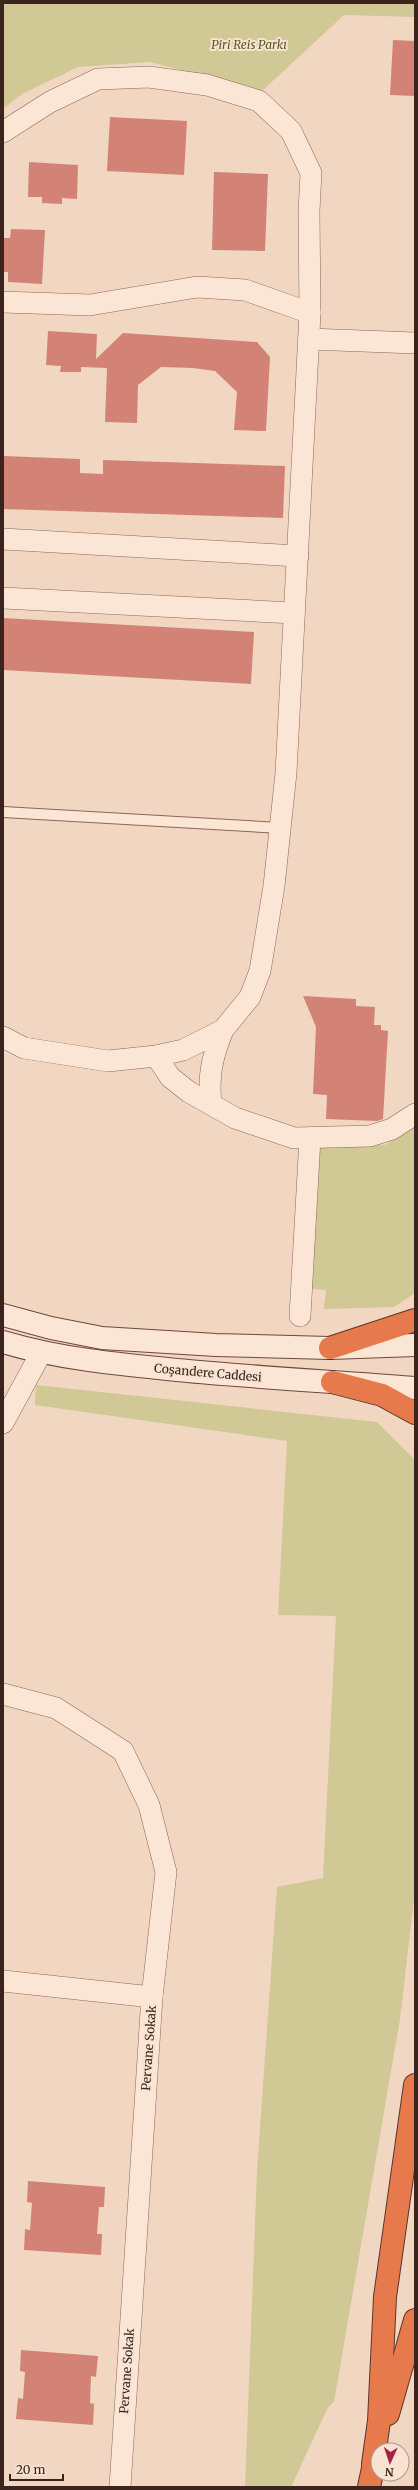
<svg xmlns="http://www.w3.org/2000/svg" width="418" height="2490" viewBox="0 0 418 2490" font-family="Merriweather,serif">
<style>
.green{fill:#d0c895}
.building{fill:#d28375}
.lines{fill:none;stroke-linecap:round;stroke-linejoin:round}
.lane-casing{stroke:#8d6657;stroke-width:12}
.street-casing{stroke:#8d6657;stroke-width:22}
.secondary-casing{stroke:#6f473b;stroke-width:24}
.highway-casing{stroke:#5a352c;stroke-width:24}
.lane{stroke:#fbe6d6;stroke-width:10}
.street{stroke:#fbe6d6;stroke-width:21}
.secondary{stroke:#fbe6d6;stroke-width:22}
.highway{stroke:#e77a4c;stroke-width:22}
.labels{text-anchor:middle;stroke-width:4;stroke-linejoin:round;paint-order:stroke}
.park-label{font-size:12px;font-style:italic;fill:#595922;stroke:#f8e3d2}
.street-label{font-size:12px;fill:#3b241d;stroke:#f8e3d2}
</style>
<rect width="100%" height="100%" fill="#f1d7c2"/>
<!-- green -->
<g class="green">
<path d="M 3,3 L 415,3 L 415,17 L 344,15 L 262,91 L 150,62 L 78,67 L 22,94 L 3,109 Z"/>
<path d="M 415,1124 L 415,1293 L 394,1307 L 324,1309 L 326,1290 L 306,1288 L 315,1139 L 385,1145 Z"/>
<path d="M 36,1385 L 377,1422 L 415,1460 L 415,1891 L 400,2019 L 334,2402 L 328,2407 L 291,2487 L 245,2487 L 257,2171 L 277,1887 L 323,1878 L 336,1616 L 278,1615 L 287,1441 L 35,1405 Z"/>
</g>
<!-- building -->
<g class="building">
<path d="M 393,40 L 415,41 L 415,96 L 390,95 Z"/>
<path d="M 110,117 L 187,121 L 184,175 L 107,171 Z"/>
<path d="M 29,162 L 78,165 L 77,199 L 62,198 L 62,204 L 42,203 L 42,197 L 28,197 Z"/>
<path d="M 214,172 L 268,174 L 265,251 L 212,250 Z"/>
<path d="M 11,229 L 45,230 L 42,284 L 8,282 L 8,272 L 3,272 L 3,238 L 10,238 Z"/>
<path d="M 48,331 L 97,334 L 96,359 L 123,333 L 257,342 L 270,357 L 266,431 L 234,430 L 237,392 L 215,371 L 193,368 L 161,367 L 138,385 L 137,423 L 105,422 L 107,368 L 81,367 L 81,372 L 60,372 L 61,366 L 46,365 Z"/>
<path d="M 3,456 L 80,459 L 80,473 L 103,474 L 103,460 L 285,466 L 283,518 L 3,509 Z"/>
<path d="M 3,618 L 254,632 L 251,684 L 3,670 Z"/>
<path d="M 303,996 L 356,999 L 356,1006 L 375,1007 L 374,1025 L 381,1025 L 381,1030 L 388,1031 L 383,1119 L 377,1121 L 326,1119 L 327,1095 L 313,1094 L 316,1027 Z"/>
<path d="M 28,2181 L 105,2187 L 104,2207 L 99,2207 L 97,2234 L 102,2234 L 101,2255 L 24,2250 L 25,2229 L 30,2230 L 32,2203 L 27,2202 Z"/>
<path d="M 21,2350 L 98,2356 L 96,2377 L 91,2376 L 90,2403 L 94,2404 L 93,2425 L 16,2419 L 18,2398 L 23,2399 L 25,2372 L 20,2371 Z"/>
</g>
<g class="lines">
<defs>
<path id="lane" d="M 3,812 L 280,828"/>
<g id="street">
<path d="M 3,132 L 50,102 L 98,79 L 149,77 L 207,85 L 259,101 L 291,131 L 311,173 L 309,211 L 310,313 L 286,773 L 274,886 L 260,971 L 250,997 L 223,1030 L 183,1050 L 156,1056 L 108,1061 L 24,1048 L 3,1037"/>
<path d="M 3,302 L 90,305 L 197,287 L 245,290 L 310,313"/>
<path d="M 309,339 L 415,343"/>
<path d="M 3,539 L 298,556"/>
<path d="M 3,598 L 294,613"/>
<path d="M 156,1056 L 170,1077 L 189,1092 L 235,1118 L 294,1138 L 370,1136 L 392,1129 L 415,1114"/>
<path d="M 211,1104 C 208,1074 212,1058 223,1030"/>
<path d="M 300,1316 L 310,1138"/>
<path d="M 3,1423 L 41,1353"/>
<path d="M 3,1694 L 56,1708 L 123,1751 L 149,1805 L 166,1872 L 152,1997 L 120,2487"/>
<path d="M 3,1981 L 152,1997"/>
</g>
<g id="secondary">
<path d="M 3,1315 L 51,1328 L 102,1338 L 216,1345 L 330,1348 L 415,1345"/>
<path d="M 3,1342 C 64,1360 125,1365 188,1371 C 264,1378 339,1382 415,1388"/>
</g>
<g id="highway">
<path d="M 330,1348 L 415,1320"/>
<path d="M 332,1382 L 382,1395 L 415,1413"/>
<path d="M 388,2414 L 415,2320"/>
<path d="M 373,2464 L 379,2421 L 385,2297 L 415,2085"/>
<path d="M 369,2487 L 377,2449"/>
</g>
</defs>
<!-- lane casing -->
<use href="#lane" class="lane-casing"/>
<!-- street casing -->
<use href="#street" class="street-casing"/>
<!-- secondary casing -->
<use href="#secondary" class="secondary-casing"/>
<!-- highway casing -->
<use href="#highway" class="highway-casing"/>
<!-- lane -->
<use href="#lane" class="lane"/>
<!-- street -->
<use href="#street" class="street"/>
<!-- secondary -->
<use href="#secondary" class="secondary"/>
<!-- highway -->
<use href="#highway" class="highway"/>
</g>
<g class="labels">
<!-- park labels -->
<g class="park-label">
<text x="249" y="49">Piri Reis Parkı</text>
</g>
<!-- street labels -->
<g class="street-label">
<text transform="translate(208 1373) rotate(5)" y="4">Coşandere Caddesi</text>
<text transform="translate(149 2048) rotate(-86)" y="4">Pervane Sokak</text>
<text transform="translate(127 2371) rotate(-86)" y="4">Pervane Sokak</text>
</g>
</g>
<!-- border -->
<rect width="418" height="2490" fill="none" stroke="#3b241d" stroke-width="8"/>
<!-- north arrow -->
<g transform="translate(390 2462) rotate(183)"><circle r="19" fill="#f8e3d2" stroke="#ac978a"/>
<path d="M0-3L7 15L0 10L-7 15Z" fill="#a12344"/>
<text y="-6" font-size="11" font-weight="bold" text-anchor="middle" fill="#3b241d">N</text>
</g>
<!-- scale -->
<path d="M10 2474v6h53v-6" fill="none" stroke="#3b241d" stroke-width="2"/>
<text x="16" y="2474" font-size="12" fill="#3b241d" stroke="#f8e3d2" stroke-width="3" paint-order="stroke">20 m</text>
</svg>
